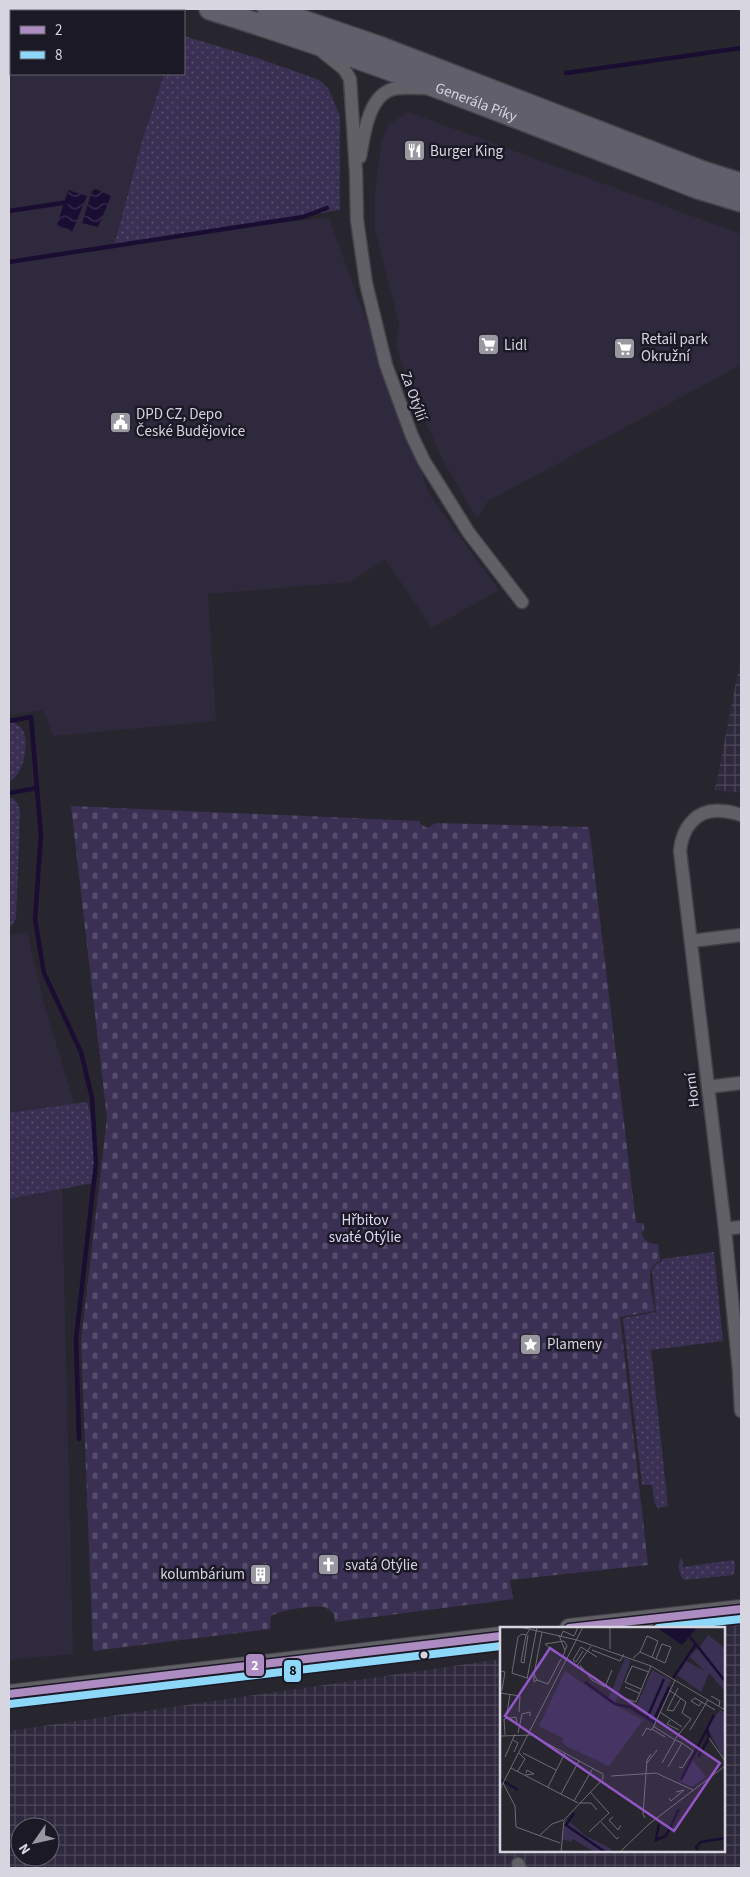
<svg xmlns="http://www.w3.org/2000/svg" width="750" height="1877" viewBox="0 0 750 1877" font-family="'Source Sans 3',sans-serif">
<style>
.built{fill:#2f293d}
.industrial{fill:url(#industrial-grid);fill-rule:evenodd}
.green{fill:url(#green-dots)}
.cemetery{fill:url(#cemetery-stones)}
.water{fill:url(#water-waves)}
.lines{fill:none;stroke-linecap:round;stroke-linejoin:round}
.stream{stroke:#1a0d32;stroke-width:4.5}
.street-casing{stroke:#44434a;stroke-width:15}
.secondary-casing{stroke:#44434a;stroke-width:20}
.highway-casing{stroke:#44434a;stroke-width:24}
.street{stroke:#616066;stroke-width:12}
.secondary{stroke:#616066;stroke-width:18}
.highway{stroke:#625f6c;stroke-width:21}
.bus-1-casing{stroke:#1c1927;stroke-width:11}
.bus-2-casing{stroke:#1c1927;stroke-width:11}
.bus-1{stroke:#ad8cc2;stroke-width:8}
.bus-2{stroke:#8dd8f8;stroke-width:8}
.bus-dot{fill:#d7d5df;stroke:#1c1927;stroke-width:2}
.labels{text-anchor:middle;stroke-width:5;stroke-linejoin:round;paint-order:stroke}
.street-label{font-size:15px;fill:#d7d5df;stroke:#1c1927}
.poi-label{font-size:15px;fill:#d7d5df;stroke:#1c1927;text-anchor:start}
.park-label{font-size:15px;fill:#dfd9f7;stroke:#1c1927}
.inset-river{fill:none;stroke:#1a0d32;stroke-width:2.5}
.inset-road{fill:none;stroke:#6d6c75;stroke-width:1}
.view{fill:#9256c7;fill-opacity:0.15;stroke:#9256c7;stroke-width:2.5}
.inset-edge{fill:none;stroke:#d7d5df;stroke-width:2.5}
.line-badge{stroke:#1c1927;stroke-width:2}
.badge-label{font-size:14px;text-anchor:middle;font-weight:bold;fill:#fff}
.pale-badge-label{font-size:14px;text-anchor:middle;font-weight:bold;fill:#111}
</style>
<defs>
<pattern id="industrial-grid" width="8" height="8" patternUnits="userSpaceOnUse" patternTransform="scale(1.25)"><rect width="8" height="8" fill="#2f293d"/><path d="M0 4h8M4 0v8" fill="none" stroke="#4c4759"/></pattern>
<pattern id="green-dots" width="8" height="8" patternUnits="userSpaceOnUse" patternTransform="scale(1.25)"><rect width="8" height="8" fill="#393053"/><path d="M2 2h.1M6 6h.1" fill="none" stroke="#554d6b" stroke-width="1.8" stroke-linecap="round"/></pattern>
<pattern id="cemetery-stones" width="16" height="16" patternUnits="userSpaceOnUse" patternTransform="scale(1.25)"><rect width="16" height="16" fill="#393053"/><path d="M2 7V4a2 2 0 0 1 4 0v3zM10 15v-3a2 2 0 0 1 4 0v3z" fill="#554d6b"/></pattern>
<pattern id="water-waves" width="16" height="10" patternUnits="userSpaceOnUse" patternTransform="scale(1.25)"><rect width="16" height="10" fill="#1a0d32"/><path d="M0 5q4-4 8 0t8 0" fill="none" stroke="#3b2f4f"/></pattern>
</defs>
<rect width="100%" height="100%" fill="#27262e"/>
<!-- built -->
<g class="built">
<path d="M 9,9 L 97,9 L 105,11 L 11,11 L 11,74 L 164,74 L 142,141 L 115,238 L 329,218 L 430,496 L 499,590 L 432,628 L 385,559 L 350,582 L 208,594 L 216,721 L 53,736 L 43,710 L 9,715 Z"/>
<path d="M 408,112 L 741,234 L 741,365 L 488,501 L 477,519 L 445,464 L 409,386 L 396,345 L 399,323 L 375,229 L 375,192 L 381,144 L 388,125 Z"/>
<path d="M 27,932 L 43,1001 L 78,1116 L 9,1130 L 9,935 Z"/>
<path d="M 62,1189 L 73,1654 L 9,1660 L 9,1199 Z"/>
</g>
<!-- industrial -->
<g class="industrial">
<path d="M 741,657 L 741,793 L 715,790 Z"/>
<path d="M 741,1625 L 741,1868 L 9,1868 L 9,1731 L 501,1659 L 501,1851 L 724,1851 L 724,1628 L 714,1628 ZM 20,1827 L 50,1827 L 50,1857 L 20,1857 Z"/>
</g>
<!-- green -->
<g class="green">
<path d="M 184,36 L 254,57 L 297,72 L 319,80 L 328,88 L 340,116 L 340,210 L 114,245 L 142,141 L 164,74 L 184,74 Z"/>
<path d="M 9,721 C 15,723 22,726 24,733 C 29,747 23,775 9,782 Z"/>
<path d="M 9,798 L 13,798 L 18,804 L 20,812 L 16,919 L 9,929 Z"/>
<path d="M 87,1102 C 95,1129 100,1155 93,1183 L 9,1199 L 9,1113 Z"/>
<path d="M 714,1252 L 723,1341 L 651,1350 L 668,1506 L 658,1508 L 655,1504 L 652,1485 L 642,1485 L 623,1318 L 656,1312 L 652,1269 L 655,1265 L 662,1261 L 661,1259 Z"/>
<path d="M 682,1557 L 683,1567 L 733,1560 L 735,1562 L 735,1570 L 733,1575 L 684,1580 C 679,1574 676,1563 682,1557 Z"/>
</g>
<!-- cemetery -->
<path class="cemetery" d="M 71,806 L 420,821 L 420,824 L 427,828 L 436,823 L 589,827 L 636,1223 L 643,1223 L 645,1231 L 641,1232 C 644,1241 649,1244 658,1244 L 660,1261 C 656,1263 652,1265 651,1269 C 648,1279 653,1301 655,1311 L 620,1317 L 648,1565 L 510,1580 L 513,1599 L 335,1622 L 334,1614 C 331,1612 328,1608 324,1607 C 312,1605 282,1610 271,1616 L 270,1629 L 93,1651 L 81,1341 L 107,1118 Z"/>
<!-- water -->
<g class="water">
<path d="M 96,189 L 111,196 L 98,227 L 82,223 L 92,191 Z"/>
<path d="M 68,190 L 87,196 L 72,232 L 57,225 Z"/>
</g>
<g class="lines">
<!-- stream -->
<g class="stream">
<path d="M 566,73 L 741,48"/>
<path d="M 9,211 L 69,202"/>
<path d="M 9,262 L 303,217 L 327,208"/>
<path d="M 9,721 L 31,717 L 41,836 L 35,919 L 44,973 L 81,1052 L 92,1098 L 96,1163 L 76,1339 L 79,1439"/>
<path d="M 9,793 L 37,788"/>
</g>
<defs>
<g id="street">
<path d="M 324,53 L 344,69 L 350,79 L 356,172 L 357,220 L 366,283 L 386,365 L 412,436 L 424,461 L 469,533 L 522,602"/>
<path d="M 360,157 C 364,135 368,96 393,89 C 404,87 415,88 425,88"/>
<path d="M 741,815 C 735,813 728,811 721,811 C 696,809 682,828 680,851 L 725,1229 L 739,1371 L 741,1411"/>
<path d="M 691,941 L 741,935"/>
<path d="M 708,1087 L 741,1083"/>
<path d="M 725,1229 L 741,1227"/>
<path d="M 518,1864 L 520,1868"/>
</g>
<g id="secondary">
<path d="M 569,1628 L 741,1609"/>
<path d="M 9,1694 L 501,1636"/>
</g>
<g id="highway">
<path id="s1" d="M 210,9 C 376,60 536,125 698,188 L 741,201"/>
<path d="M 268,9 L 379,47 L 703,172 L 741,184"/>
</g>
</defs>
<!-- street casing -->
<use href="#street" class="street-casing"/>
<!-- secondary casing -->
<use href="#secondary" class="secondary-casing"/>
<!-- highway casing -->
<use href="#highway" class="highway-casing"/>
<!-- street -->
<use href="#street" class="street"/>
<!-- secondary -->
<use href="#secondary" class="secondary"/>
<!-- highway -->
<use href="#highway" class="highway"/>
<defs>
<g id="bus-1">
<path d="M 569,1628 L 741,1609"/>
<path d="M 9,1694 L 501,1636"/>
</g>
<g id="bus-2">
<path d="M 658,1628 L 741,1619"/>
<path d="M 10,1704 L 501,1646"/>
</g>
</defs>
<!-- bus-1 casing -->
<use href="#bus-1" class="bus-1-casing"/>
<!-- bus-2 casing -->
<use href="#bus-2" class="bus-2-casing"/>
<!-- bus-1 -->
<use href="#bus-1" class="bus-1"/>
<!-- bus-2 -->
<use href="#bus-2" class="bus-2"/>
</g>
<!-- icons -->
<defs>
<symbol id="restaurant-square" viewBox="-11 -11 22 22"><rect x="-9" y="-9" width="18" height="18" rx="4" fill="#9998a1" stroke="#1c1927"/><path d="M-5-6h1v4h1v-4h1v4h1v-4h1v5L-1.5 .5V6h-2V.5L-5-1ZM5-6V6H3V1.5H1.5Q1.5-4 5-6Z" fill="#fff"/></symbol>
<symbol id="supermarket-square" viewBox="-11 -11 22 22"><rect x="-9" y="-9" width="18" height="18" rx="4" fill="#9998a1" stroke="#1c1927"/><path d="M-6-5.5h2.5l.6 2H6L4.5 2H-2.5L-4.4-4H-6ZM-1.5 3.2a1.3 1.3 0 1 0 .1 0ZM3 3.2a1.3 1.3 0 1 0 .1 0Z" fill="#fff"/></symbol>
<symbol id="civic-square" viewBox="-11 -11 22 22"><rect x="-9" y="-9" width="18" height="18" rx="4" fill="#9998a1" stroke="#1c1927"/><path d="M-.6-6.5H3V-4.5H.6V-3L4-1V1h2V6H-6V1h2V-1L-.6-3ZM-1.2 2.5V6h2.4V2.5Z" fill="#fff"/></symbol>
<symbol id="sight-square" viewBox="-11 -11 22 22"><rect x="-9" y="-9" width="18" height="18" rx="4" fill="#9998a1" stroke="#1c1927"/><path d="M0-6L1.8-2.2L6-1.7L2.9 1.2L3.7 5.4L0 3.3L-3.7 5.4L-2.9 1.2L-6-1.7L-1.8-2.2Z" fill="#fff"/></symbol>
<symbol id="church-square" viewBox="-11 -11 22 22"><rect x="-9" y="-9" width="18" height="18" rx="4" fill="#9998a1" stroke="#1c1927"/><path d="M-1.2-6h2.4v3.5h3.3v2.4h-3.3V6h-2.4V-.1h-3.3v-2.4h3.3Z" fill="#fff"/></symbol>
<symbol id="building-square" viewBox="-11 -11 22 22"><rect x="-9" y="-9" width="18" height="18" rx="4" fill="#9998a1" stroke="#1c1927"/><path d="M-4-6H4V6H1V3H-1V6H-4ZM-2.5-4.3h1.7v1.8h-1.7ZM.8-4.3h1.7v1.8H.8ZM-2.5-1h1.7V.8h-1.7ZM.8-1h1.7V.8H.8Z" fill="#fff"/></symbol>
</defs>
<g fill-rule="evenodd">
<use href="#restaurant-square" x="402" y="138" width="25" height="25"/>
<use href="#supermarket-square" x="476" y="332" width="25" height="25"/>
<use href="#supermarket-square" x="612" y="336" width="25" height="25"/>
<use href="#civic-square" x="108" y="410" width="25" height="25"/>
<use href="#sight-square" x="518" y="1332" width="25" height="25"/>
<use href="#church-square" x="316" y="1552" width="25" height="25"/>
<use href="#building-square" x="248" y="1562" width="25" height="25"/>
</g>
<!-- markers -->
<circle class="bus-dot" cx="424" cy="1655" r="4.5"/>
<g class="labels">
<!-- street labels -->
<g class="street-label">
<text dy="5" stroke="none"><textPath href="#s1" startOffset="282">Generála Píky</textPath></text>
<text transform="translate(414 396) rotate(70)" y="5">Za Otýlií</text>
<text transform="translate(692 1090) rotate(-97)" y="5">Horní</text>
</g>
<!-- poi labels -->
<g class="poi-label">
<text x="430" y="156">Burger King</text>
<text x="641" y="344">Retail park<tspan x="641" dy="17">Okružní</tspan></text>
<text x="504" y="350">Lidl</text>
<text x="136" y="419">DPD CZ, Depo<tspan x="136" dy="17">České Budějovice</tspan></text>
<text x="547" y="1349">Plameny</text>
<text x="345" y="1570">svatá Otýlie</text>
<text x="245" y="1579" text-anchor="end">kolumbárium</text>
</g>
<!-- park labels -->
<g class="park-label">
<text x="365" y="1225">Hřbitov<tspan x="365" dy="17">svaté Otýlie</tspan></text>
</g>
</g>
<!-- overview -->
<g transform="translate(500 1627)">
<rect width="225" height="225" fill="#27262e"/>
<path d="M 208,8 L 225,21 L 225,53 L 200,20 ZM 198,21 L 225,56 L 225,64 L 209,46 L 201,65 L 177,48 L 186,34 L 205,44 L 189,29 ZM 125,31 L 131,33 L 115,76 L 108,72 ZM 152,43 L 171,53 L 153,93 L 149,90 L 156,70 L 147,88 L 136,80 ZM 220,83 L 225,86 L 223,131 L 207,100 ZM 191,131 L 206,150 L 192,160 L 180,154 Z" fill="#393053"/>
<path d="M 66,192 L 86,209 L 110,221 L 112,225 L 94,225 L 73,212 L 71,215 L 62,212 Z" fill="#393053"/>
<path d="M 65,44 L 113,77 L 143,93 L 109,139 L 66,119 L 62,115 L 63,111 L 39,99 Z" fill="#393053"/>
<path d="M 156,0 L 194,0 L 196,2 L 182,18 Z" fill="#1a0d32"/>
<path class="inset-river" d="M 190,10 L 225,54M 173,51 L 196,17M 85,55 L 115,77 L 130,80 L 153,95 L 169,60M 147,91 L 164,52M 198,130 L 209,111 L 207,100M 0,152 L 18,163M 181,153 L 214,88M 74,186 L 66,198 L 105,225M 159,197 L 156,213 L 166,209 L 179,182M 198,225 L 196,220 L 201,215 L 225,211"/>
<path class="inset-road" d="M 20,0 L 77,13M 110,0 L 110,22M 26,8 L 22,7 L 18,10 L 12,46 L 27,51M 28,8 L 24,36 L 21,35 L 26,8 L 30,2M 59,8 L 65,24 L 62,31M 61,9 L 63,4 L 74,9 L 78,0M 77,13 L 151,39 L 225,83M 92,23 L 120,34 L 124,27M 83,24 L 76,35 L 73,33 L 81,20 L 97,30M 140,25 L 147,9 L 158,14 L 152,30M 55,26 L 45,17 L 64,14 L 67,19 L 65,23M 133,31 L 140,25 L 165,36 L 171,20 L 162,17 L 156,32M 80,38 L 92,53 L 105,60 L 112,43M 76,40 L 91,19M 0,44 L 5,45 L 2,63M 34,47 L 34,55 L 37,53 L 48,57 L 61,32M 27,52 L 37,0M 37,53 L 34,47 L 42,5M 125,60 L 139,66M 178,61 L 167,83 L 173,84 L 181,71M 141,62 L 125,55 L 132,39 L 149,45M 169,63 L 186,75 L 182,86 L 191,92 L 175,112M 0,66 L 20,69M 211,69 L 220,74 L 219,79M 120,70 L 136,75 L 151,39M 202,75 L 199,79 L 191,74 L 195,71 L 215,83M 19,85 L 20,69M 160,85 L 182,100M 7,86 L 10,67M 170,93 L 167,97 L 179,103M 153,99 L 175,113 L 162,136M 152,102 L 165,110M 190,103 L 208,73M 18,106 L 22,87 L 30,85 L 30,89M 5,108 L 4,92 L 16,90 L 17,96M 0,109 L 32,108 L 103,147 L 103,152 L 64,193 L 61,225M 142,109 L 147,101 L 151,103 L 153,101 L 175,53M 209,111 L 225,134M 13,113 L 18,116 L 14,125M 23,126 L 56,143M 5,130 L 15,107M 147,136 L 157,123M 168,140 L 182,116 L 175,113M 179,140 L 182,141 L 193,124 L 182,116M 11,141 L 78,176M 17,145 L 25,132 L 19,126M 25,148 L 34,147 L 27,143 L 26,146M 111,149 L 156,146 L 193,163M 3,156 L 15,179 L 16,200 L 60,216M 48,160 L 65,126M 0,162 L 83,0M 61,167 L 79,134M 169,171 L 171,174 L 184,163 L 176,165M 74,174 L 93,141M 79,176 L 91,176 L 97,183M 113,190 L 109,193 L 118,203 L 121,198M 145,191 L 143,187 L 147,133 L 151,127M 101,195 L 117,212 L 119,210M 89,205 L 109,186 L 90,165M 40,208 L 52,197 L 63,193M 120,225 L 149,197 L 225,139"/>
<path class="view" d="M 50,21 L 220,136 L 174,204 L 5,89 Z"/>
<rect width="225" height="225" class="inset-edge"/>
</g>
<g class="line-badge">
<rect x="245" y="1653" width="20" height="24" rx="5" fill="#ad8cc2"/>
<rect x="283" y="1659" width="19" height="24" rx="5" fill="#8dd8f8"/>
</g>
<g class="badge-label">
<text x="255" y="1670">2</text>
</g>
<g class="pale-badge-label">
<text x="293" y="1675">8</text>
</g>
<!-- border -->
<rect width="750" height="1877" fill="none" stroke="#d7d5df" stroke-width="20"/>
<!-- legend -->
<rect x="10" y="10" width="175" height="65" fill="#1c1927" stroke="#676471"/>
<rect x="20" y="26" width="25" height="8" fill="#ad8cc2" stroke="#676471"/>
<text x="55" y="35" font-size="15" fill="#d7d5df">2</text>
<rect x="20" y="51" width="25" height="8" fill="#8dd8f8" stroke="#676471"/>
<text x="55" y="60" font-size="15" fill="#d7d5df">8</text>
<!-- north arrow -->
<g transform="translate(35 1842) rotate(236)"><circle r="24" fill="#1c1927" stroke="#676471"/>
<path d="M0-4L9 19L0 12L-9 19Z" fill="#9998a1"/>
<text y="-8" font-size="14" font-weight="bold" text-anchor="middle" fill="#d7d5df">N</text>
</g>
</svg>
